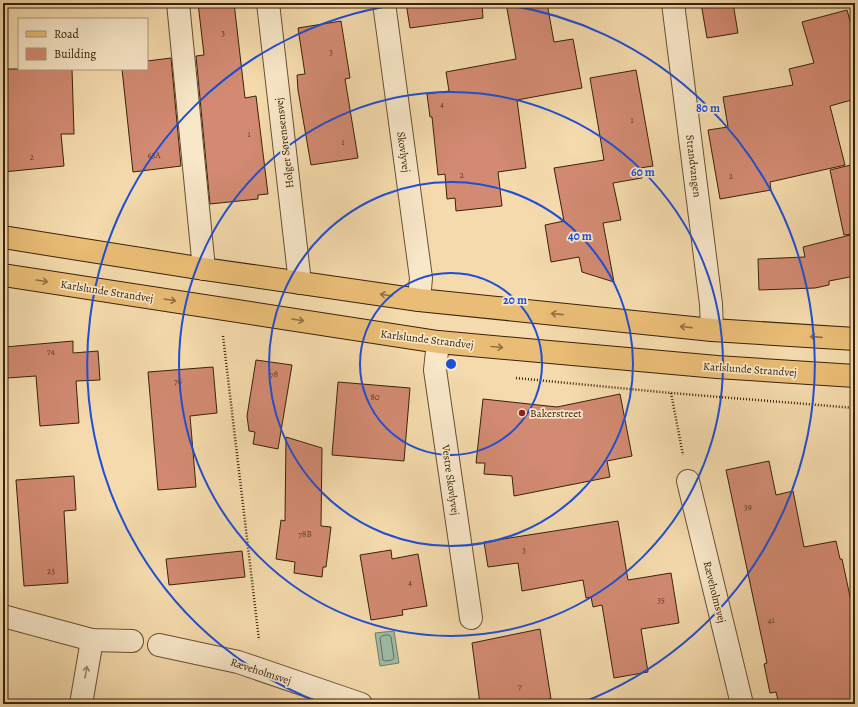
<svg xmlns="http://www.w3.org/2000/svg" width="858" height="707" viewBox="0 0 858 707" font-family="Alegreya,serif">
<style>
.water{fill:#9cbba7;stroke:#747e68}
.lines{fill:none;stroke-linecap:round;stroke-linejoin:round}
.shore{stroke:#6a6e58;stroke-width:1}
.building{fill:#d28a72;stroke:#392209}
.minor-casing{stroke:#685032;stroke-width:24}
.major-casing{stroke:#392209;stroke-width:24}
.path{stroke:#392209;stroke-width:2.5;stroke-dasharray:1 2;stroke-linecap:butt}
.minor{stroke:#f8e7c9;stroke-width:22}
.major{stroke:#eabd76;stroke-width:22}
.oneway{stroke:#927040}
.oneway2{stroke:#988469}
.ring{fill:none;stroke:#1d4ed8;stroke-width:2}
.poi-dot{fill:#8f2418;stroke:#f8e7c9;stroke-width:1.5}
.labels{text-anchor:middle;stroke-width:3.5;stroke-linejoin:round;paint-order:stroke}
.number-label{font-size:9px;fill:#5f3c23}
.street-label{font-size:11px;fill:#392209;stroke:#f8e7c9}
.poi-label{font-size:11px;fill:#392209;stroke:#f8e7c9;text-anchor:start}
.centre{fill:#1d4ed8;stroke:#f8e7c9;stroke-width:2}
.ring-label{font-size:12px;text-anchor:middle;font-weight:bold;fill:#1d4ed8;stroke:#f8e7c9;stroke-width:3.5;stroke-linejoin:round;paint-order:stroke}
</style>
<rect width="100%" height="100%" fill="#f4daac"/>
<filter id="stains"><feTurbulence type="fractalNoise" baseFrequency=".005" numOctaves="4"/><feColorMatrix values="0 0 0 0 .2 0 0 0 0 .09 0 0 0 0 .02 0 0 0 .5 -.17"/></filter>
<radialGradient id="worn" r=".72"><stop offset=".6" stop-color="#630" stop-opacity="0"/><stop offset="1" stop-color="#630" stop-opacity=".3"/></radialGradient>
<!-- water -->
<path class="water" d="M 394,631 L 399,663 L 380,666 L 375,633 Z"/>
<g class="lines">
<!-- shore -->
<path class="shore" d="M 389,635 L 391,637 L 394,658 L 392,660 L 385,661 L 383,660 L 380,638 L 382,636 Z"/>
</g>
<!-- building -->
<g class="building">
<path d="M 198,3 L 234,3 L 245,98 L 256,96 L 268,194 L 258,195 L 258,199 L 210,204 L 196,56 L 204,55 Z"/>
<path d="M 406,3 L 482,3 L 483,18 L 410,28 Z"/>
<path d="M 506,3 L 547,3 L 554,42 L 573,39 L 582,88 L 517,100 L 526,168 L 498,172 L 502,206 L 456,211 L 455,198 L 447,199 L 445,174 L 438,175 L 432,117 L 430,117 L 427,94 L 449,91 L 446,72 L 516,59 Z"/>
<path d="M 701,3 L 733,3 L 738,33 L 707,38 Z"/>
<path d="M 847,10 L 855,39 L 855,99 L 830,106 L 845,165 L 770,182 L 771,190 L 720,199 L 708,130 L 728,127 L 723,97 L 793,85 L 789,69 L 814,63 L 802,22 Z"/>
<path d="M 341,21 L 350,78 L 345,79 L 358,158 L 311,165 L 298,90 L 297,75 L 305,74 L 298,28 Z"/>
<path d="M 171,58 L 181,166 L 133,172 L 122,69 L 147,69 L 147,61 Z"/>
<path d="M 4,69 L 72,69 L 74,134 L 61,134 L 64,166 L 3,172 L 3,107 L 7,107 Z"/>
<path d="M 636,70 L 653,166 L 640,168 L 642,178 L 613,183 L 621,220 L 603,223 L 614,282 L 582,272 L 579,257 L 551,262 L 545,225 L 564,221 L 554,168 L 604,160 L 590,78 Z"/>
<path d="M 855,164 L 855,276 L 829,281 L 829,285 L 815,288 L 759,290 L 758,259 L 805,257 L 803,247 L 854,234 L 844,235 L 830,170 Z"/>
<path d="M 73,341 L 73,353 L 98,351 L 100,380 L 76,381 L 79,423 L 40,426 L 36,376 L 7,378 L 5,347 Z"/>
<path d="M 256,360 L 292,365 L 278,449 L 253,444 L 255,432 L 249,431 L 247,416 Z"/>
<path d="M 213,367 L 217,413 L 190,416 L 196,487 L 158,490 L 148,372 Z"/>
<path d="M 338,382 L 410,388 L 404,461 L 332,455 Z"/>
<path d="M 620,394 L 632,456 L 607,461 L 610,477 L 514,496 L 512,476 L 484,474 L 485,463 L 476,463 L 483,399 L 557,407 Z"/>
<path d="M 286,437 L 322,448 L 321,526 L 331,527 L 326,567 L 323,567 L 322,577 L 294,573 L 295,562 L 276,559 L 281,520 L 285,521 Z"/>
<path d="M 769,461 L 776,495 L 793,491 L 804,547 L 836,541 L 840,559 L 842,559 L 855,620 L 855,704 L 779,704 L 776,692 L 770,693 L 764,664 L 767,663 L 726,470 Z"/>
<path d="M 74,476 L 76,510 L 64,511 L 68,583 L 24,586 L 16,480 Z"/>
<path d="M 618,521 L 628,580 L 671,573 L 679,623 L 641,629 L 648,672 L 614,678 L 602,605 L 593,607 L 591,597 L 586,598 L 583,580 L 522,591 L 518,563 L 488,567 L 484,542 Z"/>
<path d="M 391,550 L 392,559 L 418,554 L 427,606 L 402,610 L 403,615 L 371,620 L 360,555 Z"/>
<path d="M 242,551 L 245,577 L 169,585 L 166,559 Z"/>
<path d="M 540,629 L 551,699 L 542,700 L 543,704 L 480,704 L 472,643 Z"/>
</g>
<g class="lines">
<defs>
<g id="minor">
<path d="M 178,3 L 204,269"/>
<path d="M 268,3 L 300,283"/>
<path d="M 384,3 L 421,278 L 419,300"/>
<path d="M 673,3 L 711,304 L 712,330"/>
<path d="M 438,342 L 435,370 L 471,618"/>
<path d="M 688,481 L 742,704"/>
<path d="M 3,616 L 92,640 L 132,641"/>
<path d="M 159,645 L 238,662 L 361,704"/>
<path d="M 81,704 L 92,640"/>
</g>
<g id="major">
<path d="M 3,237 L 204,269 L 419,300 L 712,330 L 855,339"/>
<path d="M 3,275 L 438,342 L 717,367 L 855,376"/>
</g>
</defs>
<!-- minor casing -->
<use href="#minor" class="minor-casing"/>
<!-- major casing -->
<use href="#major" class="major-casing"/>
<!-- path -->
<g class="path">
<path d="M 223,336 L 259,640"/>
<path d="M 516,378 L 671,393 L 855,408"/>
<path d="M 671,393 L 683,455"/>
</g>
<!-- minor -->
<use href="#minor" class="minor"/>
<!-- major -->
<use href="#major" class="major"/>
</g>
<!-- one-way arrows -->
<defs><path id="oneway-shaft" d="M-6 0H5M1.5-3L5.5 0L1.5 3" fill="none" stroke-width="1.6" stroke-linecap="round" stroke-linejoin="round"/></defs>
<g class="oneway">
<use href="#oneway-shaft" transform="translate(42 281) rotate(9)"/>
<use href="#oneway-shaft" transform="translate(386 295) rotate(-172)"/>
<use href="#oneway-shaft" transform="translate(170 300) rotate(9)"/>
<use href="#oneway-shaft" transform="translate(557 314) rotate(-174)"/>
<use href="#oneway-shaft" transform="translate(298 320) rotate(9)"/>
<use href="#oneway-shaft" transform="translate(686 327) rotate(-174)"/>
<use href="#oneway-shaft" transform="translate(816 337) rotate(-176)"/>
<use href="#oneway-shaft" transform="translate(497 347) rotate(5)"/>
</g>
<use class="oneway2" href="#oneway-shaft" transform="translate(86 672) rotate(-80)"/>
<!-- distance rings -->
<g class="ring">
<circle cx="451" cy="364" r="91"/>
<circle cx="451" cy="364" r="182"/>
<circle cx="451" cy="364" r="272"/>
<path d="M321 703A363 363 0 0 1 410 3M492 3A363 363 0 0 1 581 703"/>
</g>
<!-- markers -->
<circle class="poi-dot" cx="522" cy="413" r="4"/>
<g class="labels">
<!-- number labels -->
<g class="number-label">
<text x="223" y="36">3</text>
<text x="331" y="55">3</text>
<text x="442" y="107">4</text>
<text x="632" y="123">1</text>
<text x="249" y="137">1</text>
<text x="343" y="145">1</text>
<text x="154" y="158">63A</text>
<text x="32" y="160">2</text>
<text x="462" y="178">2</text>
<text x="731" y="179">2</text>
<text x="51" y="354">74</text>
<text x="274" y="377">78</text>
<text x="178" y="384">76</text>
<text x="375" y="400">80</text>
<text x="748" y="510">39</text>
<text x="305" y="537">78B</text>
<text x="524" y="553">3</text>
<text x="51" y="574">23</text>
<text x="410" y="585">4</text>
<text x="661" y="603">35</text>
<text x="771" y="623">41</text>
<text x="520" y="689">7</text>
</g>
<!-- street labels -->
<g class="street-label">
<text transform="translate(284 143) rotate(-97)" y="4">Holger Sørensensvej</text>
<text transform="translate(404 152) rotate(82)" y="4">Skovlyvej</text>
<text transform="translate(694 166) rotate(83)" y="4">Strandvangen</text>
<text transform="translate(107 291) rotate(9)" y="4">Karlslunde Strandvej</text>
<text transform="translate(427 339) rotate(7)" y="4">Karlslunde Strandvej</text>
<text transform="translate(750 369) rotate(4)" y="4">Karlslunde Strandvej</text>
<text transform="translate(451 480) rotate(82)" y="4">Vestre Skovlyvej</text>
<text transform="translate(715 592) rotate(76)" y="4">Ræveholmsvej</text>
<text transform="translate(261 671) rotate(18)" y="4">Ræveholmsvej</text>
</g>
<!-- poi labels -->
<g class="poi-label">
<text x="530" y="417">Bakerstreet</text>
</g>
</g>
<circle cx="451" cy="364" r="6" class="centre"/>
<g class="ring-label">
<text x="708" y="112">80 m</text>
<text x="643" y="176">60 m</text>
<text x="580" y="240">40 m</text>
<text x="515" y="304">20 m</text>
</g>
<!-- margin -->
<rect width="858" height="707" fill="none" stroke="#f4daac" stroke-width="16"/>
<rect x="4" y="4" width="850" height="699" fill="none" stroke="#392209" stroke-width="2"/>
<rect x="8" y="8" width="842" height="691" fill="none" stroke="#392209"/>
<!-- legend -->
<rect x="18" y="18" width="130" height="52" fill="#f8e7c9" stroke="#ac987c"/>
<rect x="26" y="31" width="20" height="6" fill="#eabd76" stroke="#ac987c"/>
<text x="54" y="38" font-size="12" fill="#392209">Road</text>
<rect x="26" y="48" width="20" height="12" fill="#d28a72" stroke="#ac987c"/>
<text x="54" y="58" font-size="12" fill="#392209">Building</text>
<rect width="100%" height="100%" filter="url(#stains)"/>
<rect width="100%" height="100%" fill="url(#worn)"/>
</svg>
